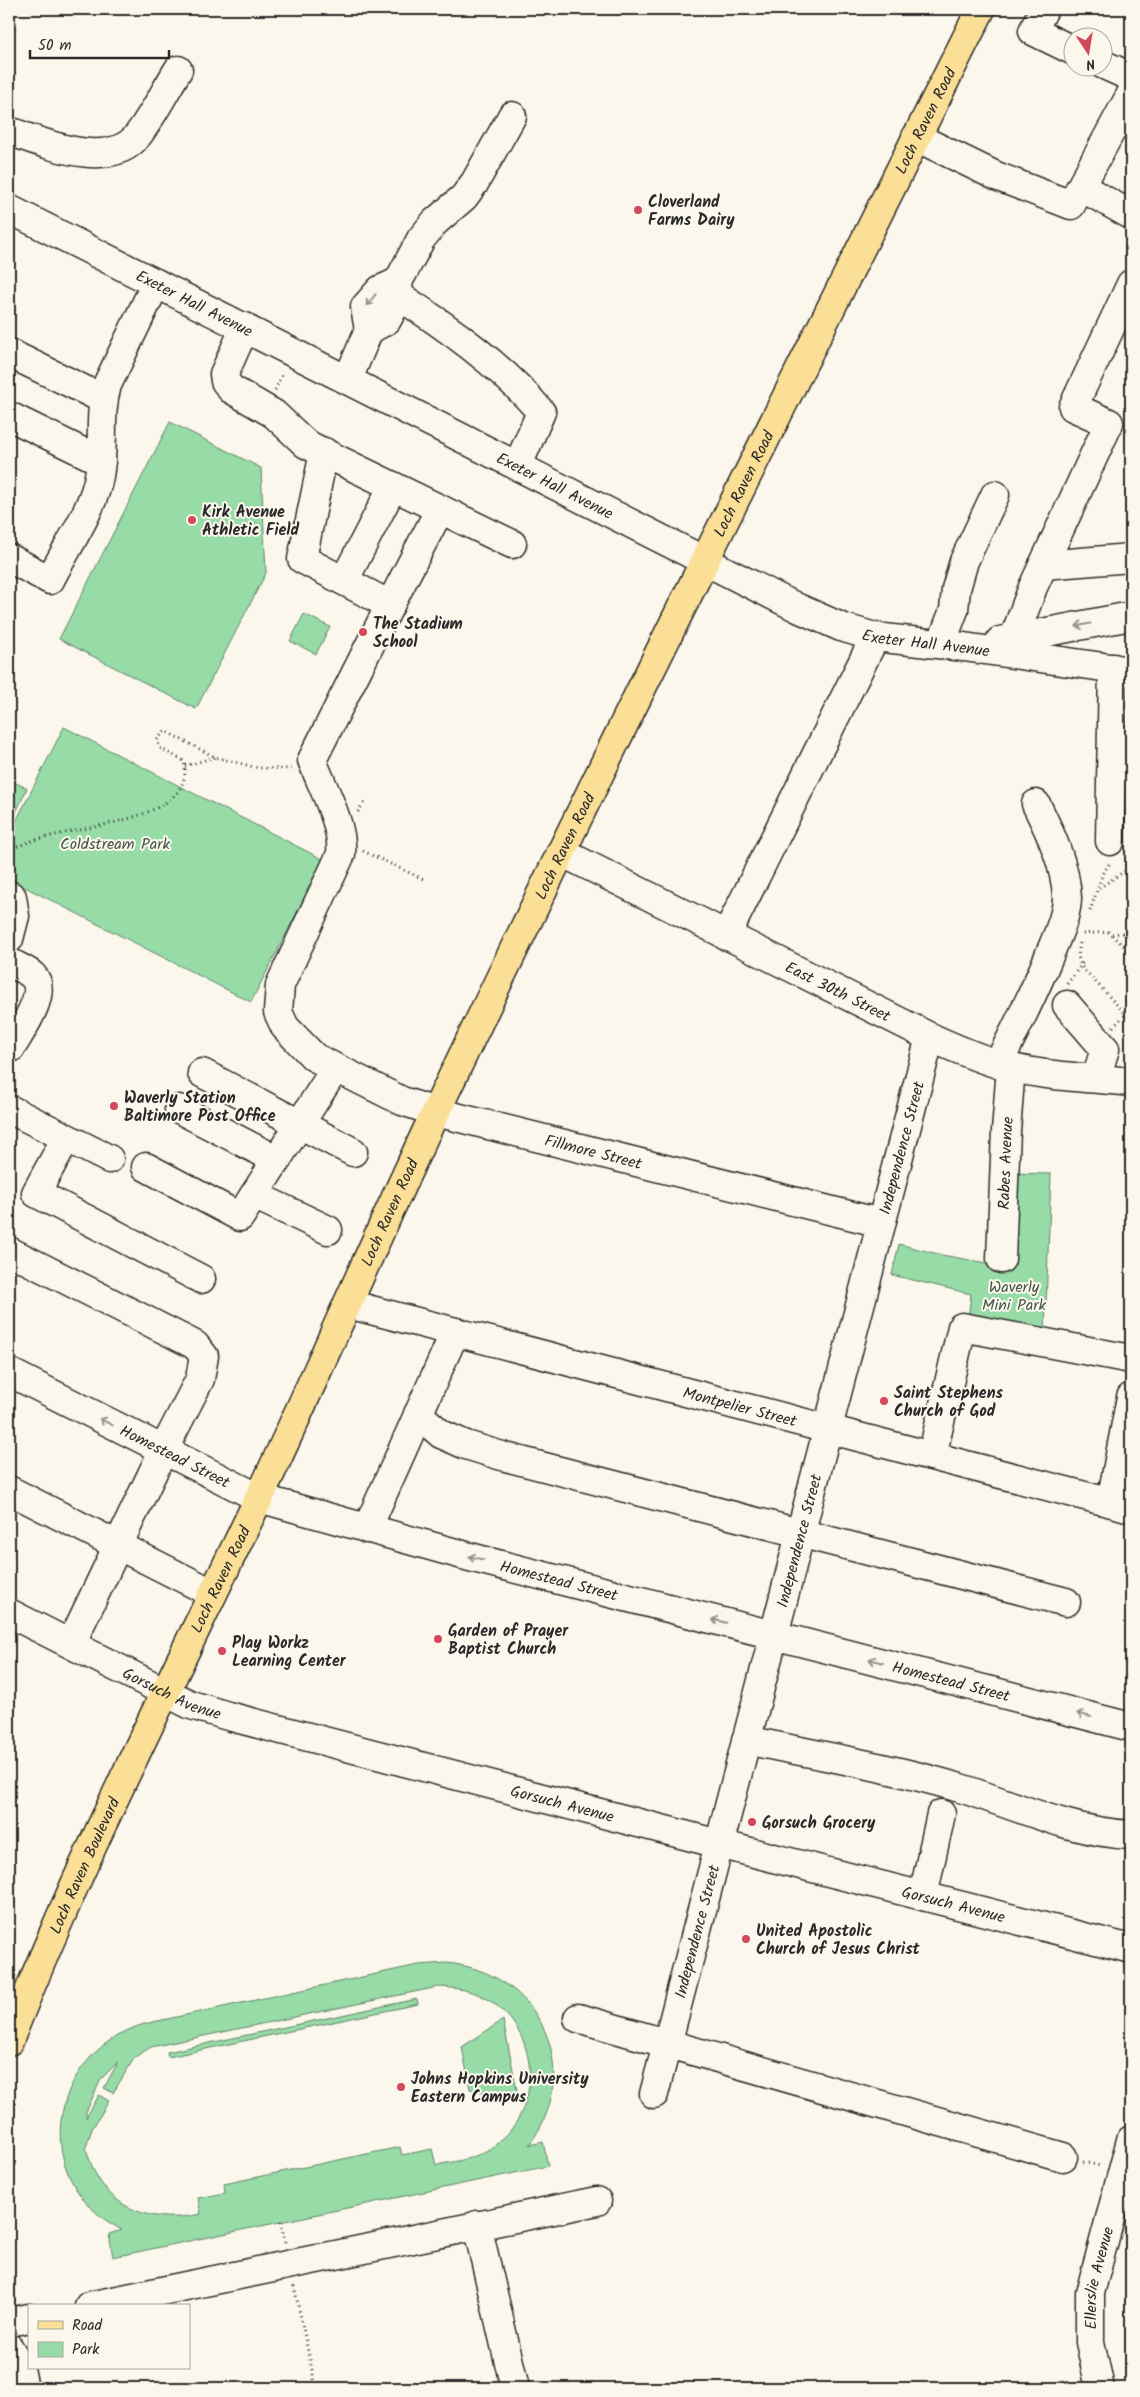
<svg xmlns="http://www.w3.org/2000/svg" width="1140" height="2397" viewBox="0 0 1140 2397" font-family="Kalam,sans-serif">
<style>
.green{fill:#97dba6;stroke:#618368;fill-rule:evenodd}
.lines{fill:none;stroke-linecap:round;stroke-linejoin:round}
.minor-casing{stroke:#2b2b2b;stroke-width:31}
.major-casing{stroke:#2b2b2b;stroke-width:31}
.path{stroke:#2b2b2b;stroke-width:3;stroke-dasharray:1 4;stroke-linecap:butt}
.minor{stroke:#fbf7ec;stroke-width:28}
.major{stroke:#fbdf96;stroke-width:28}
.oneway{stroke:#93918c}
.poi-dot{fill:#d1495b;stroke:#fbf7ec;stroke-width:2}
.labels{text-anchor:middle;stroke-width:4;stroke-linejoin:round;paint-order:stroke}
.street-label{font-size:16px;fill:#2b2b2b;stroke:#fbf7ec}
.poi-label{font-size:16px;font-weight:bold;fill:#2b2b2b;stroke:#fbf7ec;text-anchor:start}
.park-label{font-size:16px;fill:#46574a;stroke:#fbf7ec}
</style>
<rect width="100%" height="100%" fill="#fbf7ec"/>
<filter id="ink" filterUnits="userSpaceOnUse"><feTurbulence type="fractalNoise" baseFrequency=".02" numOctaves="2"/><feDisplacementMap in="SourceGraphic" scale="10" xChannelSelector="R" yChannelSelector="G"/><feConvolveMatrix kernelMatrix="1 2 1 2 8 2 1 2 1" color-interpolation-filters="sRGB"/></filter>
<g filter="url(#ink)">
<!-- green -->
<g class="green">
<path d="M 170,422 L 261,468 L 266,573 L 196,709 L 59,639 Z"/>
<path d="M 304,614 L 330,627 L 316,654 L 290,641 Z"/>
<path d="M 64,727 L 324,860 L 251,1002 L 9,879 L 9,835 Z"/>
<path d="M 9,780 L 27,788 L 9,828 Z"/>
<path d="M 1008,1173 L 1051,1174 L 1045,1332 L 968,1319 L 971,1294 L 892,1275 L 899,1244 L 942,1255 L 1003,1266 Z"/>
<path d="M 446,1963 C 539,1971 586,2069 529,2145 L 543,2142 L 548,2166 L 113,2257 L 109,2234 L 122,2230 C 28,2182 46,2055 144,2024 L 418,1965 ZM 438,1987 C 459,1988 479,1991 496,2005 C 545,2043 540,2122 484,2152 C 469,2160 452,2162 436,2165 L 432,2149 L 402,2155 L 400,2147 L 224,2184 L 225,2193 L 198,2198 L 201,2214 C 146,2226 99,2205 86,2147 L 92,2129 L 109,2101 L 99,2095 L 86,2118 L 86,2112 L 101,2079 L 118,2062 L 104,2088 L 113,2093 L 135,2057 L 151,2047 Z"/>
<path d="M 417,1999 L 418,2004 L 168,2057 L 167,2052 Z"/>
<path d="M 503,2020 L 519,2100 L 470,2089 L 462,2047 Z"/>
</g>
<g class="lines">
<defs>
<g id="minor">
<path d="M 1044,9 L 1033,31 L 1072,50"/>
<path d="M 1102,64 L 1131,77"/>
<path d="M 9,131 C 44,143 110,172 138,135 C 153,115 165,91 178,70"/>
<path d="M 916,137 L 996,176 L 1071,205 L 1131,94"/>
<path d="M 1081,187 L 1131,215"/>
<path id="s1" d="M 9,209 L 798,608 L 841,627 L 875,637 L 964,647 L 1131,671"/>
<path d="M 399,296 C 449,328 502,366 541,412 L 518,465"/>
<path d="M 245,327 L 224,374 L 225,381 L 231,389 L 274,414 L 306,444 L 512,544"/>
<path d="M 369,330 L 365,307 L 380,290 L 398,282"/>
<path d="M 9,353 L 103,399"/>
<path d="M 348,379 L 369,330 L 387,320 L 395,305 L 399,296 L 398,282 L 421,239 L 435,222 L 464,197 L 475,182 L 512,116"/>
<path d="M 9,416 L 101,461"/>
<path d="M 324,452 L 302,559 L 390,605 L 440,509"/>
<path d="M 9,558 L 50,580 C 65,550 94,508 99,476 C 105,445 98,415 107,385 L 156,283"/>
<path d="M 1043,565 L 1131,558"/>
<path d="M 344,581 L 393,486"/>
<path id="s2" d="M 390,605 L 312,760 C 322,787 344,825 341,854 L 280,985 L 278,1012 L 285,1027 L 314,1057 L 402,1101 L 436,1112 L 881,1223"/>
<path d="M 1014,638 L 1033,587 L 1109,423 L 1073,407 L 1131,284"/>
<path d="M 1000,641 L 1131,616"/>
<path d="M 941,644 L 954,610 L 956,589 L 964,561 L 995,495"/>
<path d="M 1110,841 L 1113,668"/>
<path id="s3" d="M 561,852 L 930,1037 C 952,1047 975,1057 998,1064 C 1040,1077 1087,1077 1131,1082"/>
<path d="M 9,895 L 12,897 L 15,916 L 9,939"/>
<path d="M 726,936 L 875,637"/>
<path d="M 9,962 C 16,966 27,970 33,976 C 49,993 20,1032 11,1048"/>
<path d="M 1067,1005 L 1105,1049 L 1096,1078"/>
<path d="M 998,1064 C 1018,1025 1037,987 1053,946 C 1059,932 1067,913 1067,898 C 1066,866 1050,832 1036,804"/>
<path d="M 202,1073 L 353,1152"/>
<path d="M 9,1109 L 109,1159"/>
<path d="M 179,1109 L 277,1160"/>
<path d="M 66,1138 L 36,1193 L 201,1279"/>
<path d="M 146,1167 L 240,1217 L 335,1069"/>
<path d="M 254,1195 L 328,1230"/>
<path d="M 9,1251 L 195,1345 L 204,1356 L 200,1379 L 163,1451 L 71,1644"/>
<path id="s4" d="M 1001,1259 L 1006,1131 L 1011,1067"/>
<path id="s5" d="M 348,1304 L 1131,1508"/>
<path id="s6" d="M 9,1372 L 259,1498 L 470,1557 L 1131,1727"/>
<path d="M 418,1414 L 441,1434 L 466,1445 L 502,1456 L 1066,1602"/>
<path d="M 932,1456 L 962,1327 L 1131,1359"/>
<path d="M 9,1490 L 212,1593"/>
<path d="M 1111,1502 L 1131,1397"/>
<path d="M 367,1529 L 455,1332"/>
<path id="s7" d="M 9,1613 L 191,1705 L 228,1716 L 719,1844 L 1131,1949"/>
<path d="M 746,1740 C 817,1755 890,1767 960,1788 C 1018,1806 1070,1832 1131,1835"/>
<path d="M 923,1896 L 941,1814"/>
<path d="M 578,2018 L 1063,2157"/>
<path id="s8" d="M 654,2094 L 930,1037"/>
<path d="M 477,2225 L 515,2388"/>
<path d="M 89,2306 L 597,2201"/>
<path d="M 9,2322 L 29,2318"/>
<path d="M 9,2348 L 19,2364 L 24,2388"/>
<path id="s9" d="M 1100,2388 L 1090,2342 L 1090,2293 L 1131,2140"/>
</g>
<g id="major">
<path id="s10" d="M 9,2041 C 82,1854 174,1677 260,1496 C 321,1366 377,1234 439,1105 C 615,737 798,373 981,9"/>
</g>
</defs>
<!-- minor casing -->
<use href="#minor" class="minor-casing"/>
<!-- major casing -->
<use href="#major" class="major-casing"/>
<!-- path -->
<g class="path">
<path d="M 275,390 L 283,373"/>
<path d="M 185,766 L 215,757"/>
<path d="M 358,812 L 364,802"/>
<path d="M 363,851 L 423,879"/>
<path d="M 9,852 C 43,823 199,832 184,761 L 160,748 L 157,740 L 165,731 L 215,757 L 258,768 L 293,769"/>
<path d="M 1099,888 L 1131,867"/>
<path d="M 1090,911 L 1103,873 L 1109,864"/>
<path d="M 1083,934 L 1108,932 L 1124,946 L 1131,940"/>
<path d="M 1112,934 L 1131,932"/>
<path d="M 1080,943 L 1078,956 L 1081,966 L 1131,1020"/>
<path d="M 1067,984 L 1084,961"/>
<path d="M 1113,1027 L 1126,1014"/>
<path d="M 1083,2162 L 1101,2166"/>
<path d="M 281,2222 L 285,2243"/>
<path d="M 294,2286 L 316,2388"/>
</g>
<!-- minor -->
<use href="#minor" class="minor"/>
<!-- major -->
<use href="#major" class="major"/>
</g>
<!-- one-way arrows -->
<defs><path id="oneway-shaft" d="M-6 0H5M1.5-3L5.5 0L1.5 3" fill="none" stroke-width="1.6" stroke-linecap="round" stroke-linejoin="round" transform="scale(1.25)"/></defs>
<g class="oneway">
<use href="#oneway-shaft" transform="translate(371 300) rotate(129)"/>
<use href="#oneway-shaft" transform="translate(1083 625) rotate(169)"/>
<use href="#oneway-shaft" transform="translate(106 1422) rotate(-153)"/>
<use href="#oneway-shaft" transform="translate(476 1558) rotate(-166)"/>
<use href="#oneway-shaft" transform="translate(719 1621) rotate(-166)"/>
<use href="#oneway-shaft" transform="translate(876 1661) rotate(-165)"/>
<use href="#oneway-shaft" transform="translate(1084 1715) rotate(-165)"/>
</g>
</g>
<!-- markers -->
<g class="poi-dot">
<circle cx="638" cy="210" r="5"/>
<circle cx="192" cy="520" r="5"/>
<circle cx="363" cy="632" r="5"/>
<circle cx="114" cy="1106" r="5"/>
<circle cx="884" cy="1401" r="5"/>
<circle cx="438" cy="1639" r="5"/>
<circle cx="222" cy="1651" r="5"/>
<circle cx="752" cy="1822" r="5"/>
<circle cx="746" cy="1939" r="5"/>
<circle cx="401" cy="2087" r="5"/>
</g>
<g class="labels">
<!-- street labels -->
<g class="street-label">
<text dy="6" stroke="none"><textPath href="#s10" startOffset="2128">Loch Raven Road</textPath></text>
<text dy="6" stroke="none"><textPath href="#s1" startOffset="208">Exeter Hall Avenue</textPath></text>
<text dy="6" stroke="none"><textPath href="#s10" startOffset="1722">Loch Raven Road</textPath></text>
<text dy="6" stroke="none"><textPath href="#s1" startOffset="612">Exeter Hall Avenue</textPath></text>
<text dy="6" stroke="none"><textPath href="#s1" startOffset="1018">Exeter Hall Avenue</textPath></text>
<text dy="6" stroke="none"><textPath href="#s10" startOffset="1318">Loch Raven Road</textPath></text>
<text dy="6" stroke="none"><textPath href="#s3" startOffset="310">East 30th Street</textPath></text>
<text dy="6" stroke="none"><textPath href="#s8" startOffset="978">Independence Street</textPath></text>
<text dy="6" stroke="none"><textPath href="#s2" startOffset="799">Fillmore Street</textPath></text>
<text dy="6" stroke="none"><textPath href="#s4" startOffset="96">Rabes Avenue</textPath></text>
<text dy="6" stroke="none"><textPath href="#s10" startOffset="912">Loch Raven Road</textPath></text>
<text dy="6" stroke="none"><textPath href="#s5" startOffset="405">Montpelier Street</textPath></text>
<text dy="6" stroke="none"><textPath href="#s6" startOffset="186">Homestead Street</textPath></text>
<text dy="6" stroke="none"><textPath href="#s8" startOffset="572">Independence Street</textPath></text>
<text dy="6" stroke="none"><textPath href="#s10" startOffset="508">Loch Raven Road</textPath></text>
<text dy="6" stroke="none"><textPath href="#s6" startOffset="591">Homestead Street</textPath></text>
<text dy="6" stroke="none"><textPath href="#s6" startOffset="996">Homestead Street</textPath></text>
<text dy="6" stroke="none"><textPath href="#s7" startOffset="182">Gorsuch Avenue</textPath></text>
<text dy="6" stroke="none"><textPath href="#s7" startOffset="588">Gorsuch Avenue</textPath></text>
<text dy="6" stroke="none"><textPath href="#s10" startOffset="191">Loch Raven Boulevard</textPath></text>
<text dy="6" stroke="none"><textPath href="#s7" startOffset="992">Gorsuch Avenue</textPath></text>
<text dy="6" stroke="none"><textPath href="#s8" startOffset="168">Independence Street</textPath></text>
<text dy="6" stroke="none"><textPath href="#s9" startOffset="112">Ellerslie Avenue</textPath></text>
</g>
<!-- poi labels -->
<g class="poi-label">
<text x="648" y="207">Cloverland<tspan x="648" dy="18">Farms Dairy</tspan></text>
<text x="202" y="517">Kirk Avenue<tspan x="202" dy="18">Athletic Field</tspan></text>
<text x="373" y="629">The Stadium<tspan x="373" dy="18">School</tspan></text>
<text x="124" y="1103">Waverly Station<tspan x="124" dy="18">Baltimore Post Office</tspan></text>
<text x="894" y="1398">Saint Stephens<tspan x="894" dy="18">Church of God</tspan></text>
<text x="448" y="1636">Garden of Prayer<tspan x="448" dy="18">Baptist Church</tspan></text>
<text x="232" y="1648">Play Workz<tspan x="232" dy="18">Learning Center</tspan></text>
<text x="762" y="1828">Gorsuch Grocery</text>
<text x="756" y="1936">United Apostolic<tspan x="756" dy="18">Church of Jesus Christ</tspan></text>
<text x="411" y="2084">Johns Hopkins University<tspan x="411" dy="18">Eastern Campus</tspan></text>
</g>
<!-- park labels -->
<g class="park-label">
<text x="115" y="849">Coldstream Park</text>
<text x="1014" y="1292">Waverly<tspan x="1014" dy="18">Mini Park</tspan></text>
</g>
</g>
<!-- margin -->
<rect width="1140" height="2397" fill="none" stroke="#fbf7ec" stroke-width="30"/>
<rect x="15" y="15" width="1110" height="2367" fill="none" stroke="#2b2b2b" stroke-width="2" filter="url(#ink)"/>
<!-- legend -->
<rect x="28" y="2304" width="162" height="65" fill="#fbf7ec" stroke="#a8a59f"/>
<rect x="38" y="2321" width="25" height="8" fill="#fbdf96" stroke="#a8a59f"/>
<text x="72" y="2330" font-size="15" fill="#2b2b2b">Road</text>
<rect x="38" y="2342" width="25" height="15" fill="#97dba6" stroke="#a8a59f"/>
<text x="72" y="2354" font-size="15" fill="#2b2b2b">Park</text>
<!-- north arrow -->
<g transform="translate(1088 52) rotate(168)"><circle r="24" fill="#fbf7ec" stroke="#a8a59f"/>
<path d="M0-4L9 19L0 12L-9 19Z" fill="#d1495b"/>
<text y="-8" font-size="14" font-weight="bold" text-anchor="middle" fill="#2b2b2b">N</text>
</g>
<!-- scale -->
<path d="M30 50v8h139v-8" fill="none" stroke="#2b2b2b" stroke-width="2.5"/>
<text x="38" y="50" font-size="15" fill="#2b2b2b" stroke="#fbf7ec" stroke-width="4" paint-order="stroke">50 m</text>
</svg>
